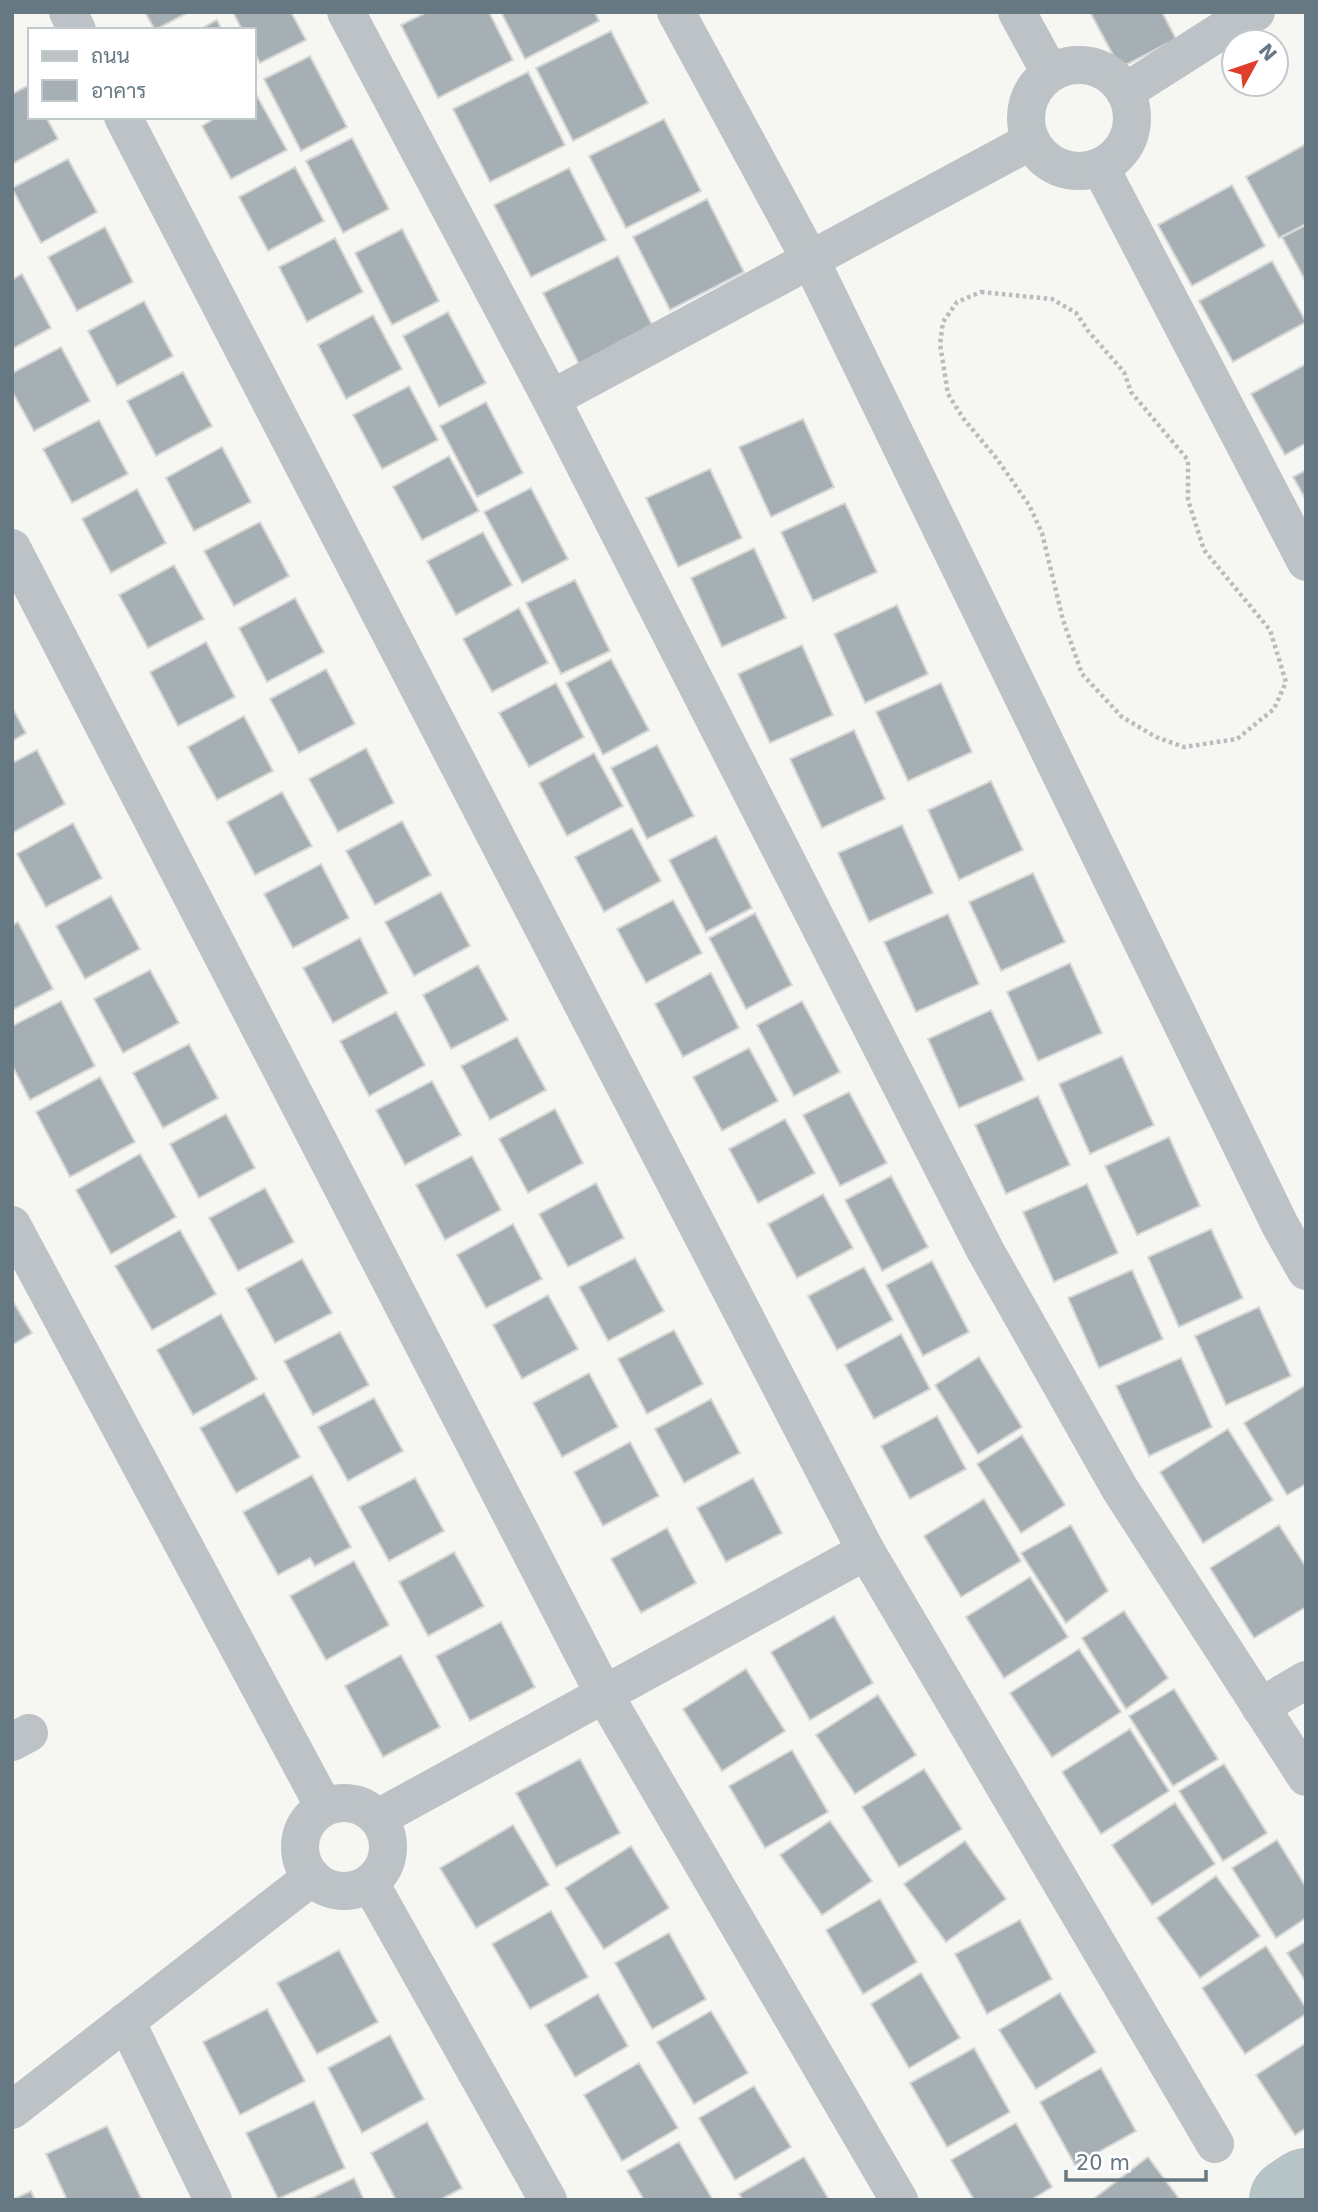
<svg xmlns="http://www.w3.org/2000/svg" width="1318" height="2212" viewBox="0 0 1318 2212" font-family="'DejaVu Sans',Sarabun,sans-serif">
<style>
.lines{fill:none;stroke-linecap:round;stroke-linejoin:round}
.river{stroke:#b6c4c7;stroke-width:84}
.building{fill:#a6b0b4;stroke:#d7d7d5;stroke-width:2}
.path{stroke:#b9bcbe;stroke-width:4.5;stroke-dasharray:3.5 3.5;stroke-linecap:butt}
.minor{stroke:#bcc2c5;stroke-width:38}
</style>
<rect width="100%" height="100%" fill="#f6f6f3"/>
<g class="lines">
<!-- river -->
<path class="river" d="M 1291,2200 L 1306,2190"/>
</g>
<!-- building -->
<g class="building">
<path d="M 145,12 L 189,12 L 155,30 Z"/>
<path d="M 233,12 L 291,12 L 306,40 L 260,63 L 254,52 L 254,30 L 242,30 Z"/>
<path d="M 427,12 L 489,12 L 513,60 L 438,98 L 401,25 Z"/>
<path d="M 501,12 L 595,12 L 599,21 L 525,59 Z"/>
<path d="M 1090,12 L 1162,12 L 1176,39 L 1120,68 Z"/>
<path d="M 217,20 L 222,30 L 199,30 Z"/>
<path d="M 611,31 L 648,103 L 573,141 L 536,68 Z"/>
<path d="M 310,56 L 347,127 L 301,151 L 264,79 Z"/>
<path d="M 528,72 L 565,145 L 490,182 L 453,109 Z"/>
<path d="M 29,85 L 30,117 L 46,117 L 58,139 L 12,164 L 12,94 Z"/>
<path d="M 257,96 L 287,150 L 231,179 L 202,126 L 217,117 L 254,117 L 254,98 Z"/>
<path d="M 664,119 L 701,191 L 626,228 L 589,156 Z"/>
<path d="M 352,138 L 389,209 L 343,233 L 306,161 Z"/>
<path d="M 1306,144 L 1306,224 L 1279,238 L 1246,177 Z"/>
<path d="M 68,159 L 97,212 L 41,243 L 12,188 Z"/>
<path d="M 295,167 L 324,221 L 268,251 L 239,197 Z"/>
<path d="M 569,168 L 606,240 L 531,277 L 494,205 Z"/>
<path d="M 1232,185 L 1265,246 L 1192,286 L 1158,225 Z"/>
<path d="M 707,199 L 744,272 L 670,310 L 633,237 Z"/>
<path d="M 1306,225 L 1306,282 L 1282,237 Z"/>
<path d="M 105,227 L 133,282 L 77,311 L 48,257 Z"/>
<path d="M 402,229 L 439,301 L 392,325 L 355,253 Z"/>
<path d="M 335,238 L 363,292 L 307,322 L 279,267 Z"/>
<path d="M 618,256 L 654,329 L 580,366 L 543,293 Z"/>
<path d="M 1272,261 L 1306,322 L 1233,362 L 1199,301 Z"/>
<path d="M 22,274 L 51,328 L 12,349 L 12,280 Z"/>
<path d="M 144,301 L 173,356 L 117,386 L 88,331 Z"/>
<path d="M 448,312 L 486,383 L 439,407 L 403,336 Z"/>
<path d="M 373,315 L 402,369 L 346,399 L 318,345 Z"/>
<path d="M 61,347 L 90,401 L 34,431 L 12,391 L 12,373 Z"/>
<path d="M 1306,364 L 1306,443 L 1285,455 L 1251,394 Z"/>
<path d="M 183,372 L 212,426 L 156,456 L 127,401 Z"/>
<path d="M 409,386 L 438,440 L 382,469 L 353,415 Z"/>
<path d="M 486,402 L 523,473 L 477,497 L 440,426 Z"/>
<path d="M 803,419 L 834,487 L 771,517 L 739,447 Z"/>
<path d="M 99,420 L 128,474 L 72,503 L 43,449 Z"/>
<path d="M 222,447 L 251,502 L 194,531 L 166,478 Z"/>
<path d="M 449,456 L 479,511 L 422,540 L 393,487 Z"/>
<path d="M 710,469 L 742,538 L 678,567 L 646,498 Z"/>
<path d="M 1306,470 L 1306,500 L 1293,477 Z"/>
<path d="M 531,488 L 568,559 L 522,583 L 484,512 Z"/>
<path d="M 137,489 L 166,543 L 111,573 L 82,519 Z"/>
<path d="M 845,503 L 877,572 L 813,601 L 781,532 Z"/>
<path d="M 260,522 L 289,576 L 234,606 L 204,551 Z"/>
<path d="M 483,532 L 512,585 L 456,615 L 427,561 Z"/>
<path d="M 754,548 L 786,618 L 722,647 L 691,578 Z"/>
<path d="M 174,565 L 204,619 L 148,648 L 119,595 Z"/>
<path d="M 575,580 L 610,651 L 561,674 L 526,603 Z"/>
<path d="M 295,598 L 324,652 L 267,682 L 239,628 Z"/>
<path d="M 897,605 L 928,674 L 865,703 L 834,634 Z"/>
<path d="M 519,608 L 548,663 L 492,692 L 463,639 Z"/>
<path d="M 206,642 L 235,697 L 178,726 L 150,672 Z"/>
<path d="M 802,645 L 833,715 L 770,743 L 738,674 Z"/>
<path d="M 611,659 L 649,730 L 603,755 L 566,683 Z"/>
<path d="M 326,669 L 355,724 L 299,753 L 270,699 Z"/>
<path d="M 556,683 L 584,737 L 529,767 L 499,713 Z"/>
<path d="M 941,683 L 972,752 L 908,781 L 876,712 Z"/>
<path d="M 12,707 L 26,733 L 12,741 Z"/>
<path d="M 244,716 L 273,771 L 217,800 L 188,747 Z"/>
<path d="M 854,730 L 885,799 L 822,828 L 790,759 Z"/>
<path d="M 657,745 L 694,816 L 647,839 L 611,768 Z"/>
<path d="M 366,748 L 394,803 L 338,832 L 309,779 Z"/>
<path d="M 37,750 L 65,804 L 12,833 L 12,763 Z"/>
<path d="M 594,753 L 623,806 L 567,836 L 539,783 Z"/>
<path d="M 991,781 L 1023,850 L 959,880 L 928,810 Z"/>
<path d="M 282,792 L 312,846 L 255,875 L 227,822 Z"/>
<path d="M 402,821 L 431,875 L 375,905 L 346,851 Z"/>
<path d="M 73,823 L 102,878 L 46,907 L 17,854 Z"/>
<path d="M 902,825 L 933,893 L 869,922 L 838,853 Z"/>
<path d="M 632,828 L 661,881 L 604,912 L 575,857 Z"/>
<path d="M 716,836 L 752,908 L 706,932 L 669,860 Z"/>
<path d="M 321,864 L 349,918 L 293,948 L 264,894 Z"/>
<path d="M 1033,873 L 1065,942 L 1001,971 L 969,902 Z"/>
<path d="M 441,892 L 470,946 L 414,976 L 385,922 Z"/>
<path d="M 111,896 L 140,949 L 85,979 L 56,926 Z"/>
<path d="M 673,900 L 702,953 L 646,983 L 617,929 Z"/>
<path d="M 755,913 L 792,985 L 746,1009 L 709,938 Z"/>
<path d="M 948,914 L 979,984 L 916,1012 L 884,942 Z"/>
<path d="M 18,922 L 53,989 L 12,1010 L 12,925 Z"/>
<path d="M 360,938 L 388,993 L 333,1023 L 303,968 Z"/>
<path d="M 1070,963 L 1102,1033 L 1038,1061 L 1007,992 Z"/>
<path d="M 478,965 L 508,1020 L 451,1049 L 423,995 Z"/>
<path d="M 150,970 L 179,1023 L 123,1053 L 94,999 Z"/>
<path d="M 711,973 L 739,1028 L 683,1057 L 655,1004 Z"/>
<path d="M 61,1001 L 95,1066 L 30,1100 L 12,1065 L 12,1026 Z"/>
<path d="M 802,1001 L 840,1072 L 794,1096 L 757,1025 Z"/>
<path d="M 991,1010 L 1024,1080 L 959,1108 L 928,1039 Z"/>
<path d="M 396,1012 L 425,1065 L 369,1096 L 340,1041 Z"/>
<path d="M 517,1037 L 546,1090 L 490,1120 L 461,1066 Z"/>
<path d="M 189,1044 L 218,1098 L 163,1128 L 133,1073 Z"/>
<path d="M 749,1048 L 778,1101 L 722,1131 L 693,1077 Z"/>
<path d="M 1122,1056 L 1154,1125 L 1090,1154 L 1059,1084 Z"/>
<path d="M 100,1077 L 135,1142 L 70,1177 L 36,1112 Z"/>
<path d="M 432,1081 L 461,1135 L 405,1165 L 376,1110 Z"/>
<path d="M 849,1092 L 887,1163 L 840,1186 L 803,1115 Z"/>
<path d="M 1038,1096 L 1070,1165 L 1006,1194 L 975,1125 Z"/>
<path d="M 555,1109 L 583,1163 L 528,1193 L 499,1139 Z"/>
<path d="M 226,1114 L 255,1168 L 199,1198 L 170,1144 Z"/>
<path d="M 785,1119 L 815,1173 L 758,1203 L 729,1149 Z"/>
<path d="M 1169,1137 L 1200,1206 L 1137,1235 L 1105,1166 Z"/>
<path d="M 140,1154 L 176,1217 L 111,1254 L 76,1190 Z"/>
<path d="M 472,1156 L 501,1210 L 445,1240 L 416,1185 Z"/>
<path d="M 891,1176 L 928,1247 L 882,1271 L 845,1200 Z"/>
<path d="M 596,1183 L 624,1238 L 568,1267 L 539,1214 Z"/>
<path d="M 1087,1184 L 1118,1253 L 1054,1282 L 1023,1212 Z"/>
<path d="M 265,1188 L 294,1242 L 238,1271 L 209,1218 Z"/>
<path d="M 823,1194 L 853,1248 L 797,1278 L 768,1224 Z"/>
<path d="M 513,1224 L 542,1279 L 486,1308 L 457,1255 Z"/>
<path d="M 1211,1229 L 1243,1298 L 1179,1327 L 1148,1257 Z"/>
<path d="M 180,1230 L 216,1294 L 152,1330 L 115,1266 Z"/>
<path d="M 635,1258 L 664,1311 L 608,1341 L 579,1287 Z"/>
<path d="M 302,1259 L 332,1313 L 275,1343 L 246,1289 Z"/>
<path d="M 932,1261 L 969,1332 L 923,1356 L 886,1285 Z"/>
<path d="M 864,1267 L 893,1320 L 837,1350 L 808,1296 Z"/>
<path d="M 1132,1270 L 1163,1339 L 1099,1368 L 1068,1298 Z"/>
<path d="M 548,1295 L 578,1349 L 522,1379 L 493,1325 Z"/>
<path d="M 12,1300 L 32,1333 L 12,1345 Z"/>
<path d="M 1259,1307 L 1291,1376 L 1226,1405 L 1195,1336 Z"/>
<path d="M 221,1314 L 257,1379 L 193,1415 L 157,1350 Z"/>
<path d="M 674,1330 L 703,1384 L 647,1414 L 618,1359 Z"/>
<path d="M 340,1332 L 369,1385 L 313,1415 L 284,1361 Z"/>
<path d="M 901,1334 L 930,1389 L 874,1419 L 845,1365 Z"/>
<path d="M 979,1357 L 1022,1427 L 978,1454 L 935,1385 Z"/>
<path d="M 1181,1358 L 1212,1427 L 1149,1456 L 1116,1386 Z"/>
<path d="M 589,1373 L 618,1427 L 562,1457 L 533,1403 Z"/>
<path d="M 1306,1385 L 1306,1484 L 1287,1495 L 1244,1423 Z"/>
<path d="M 264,1393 L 300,1457 L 236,1493 L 200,1428 Z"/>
<path d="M 374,1398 L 403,1451 L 348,1481 L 318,1427 Z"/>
<path d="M 711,1399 L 740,1453 L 684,1483 L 655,1429 Z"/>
<path d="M 937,1416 L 966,1469 L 910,1499 L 881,1446 Z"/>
<path d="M 1228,1429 L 1273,1500 L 1203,1543 L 1160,1472 Z"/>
<path d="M 1022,1435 L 1065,1505 L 1021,1533 L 977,1464 Z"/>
<path d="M 630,1442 L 659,1496 L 603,1526 L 574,1472 Z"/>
<path d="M 312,1475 L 351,1547 L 315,1566 L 310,1558 L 278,1575 L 243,1512 Z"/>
<path d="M 415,1478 L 444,1531 L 389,1561 L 359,1507 Z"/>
<path d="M 753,1478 L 782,1533 L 726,1562 L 697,1508 Z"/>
<path d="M 984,1499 L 1021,1561 L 961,1597 L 924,1536 Z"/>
<path d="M 1071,1525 L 1108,1591 L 1066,1623 L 1021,1553 Z"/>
<path d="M 1279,1525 L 1306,1567 L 1306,1607 L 1254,1638 L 1210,1568 Z"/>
<path d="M 667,1528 L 696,1583 L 641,1613 L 611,1559 Z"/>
<path d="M 454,1552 L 484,1606 L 428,1636 L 399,1582 Z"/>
<path d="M 354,1561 L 389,1625 L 326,1660 L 290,1596 Z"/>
<path d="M 1030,1577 L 1068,1637 L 1004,1678 L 966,1617 Z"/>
<path d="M 1124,1611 L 1168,1678 L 1126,1709 L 1082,1638 Z"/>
<path d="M 834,1616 L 873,1683 L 810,1720 L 771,1652 Z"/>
<path d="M 501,1622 L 535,1687 L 470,1721 L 436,1656 Z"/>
<path d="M 1079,1649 L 1121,1712 L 1052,1757 L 1010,1693 Z"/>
<path d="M 401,1655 L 440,1727 L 383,1757 L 345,1686 Z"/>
<path d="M 746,1669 L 785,1731 L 722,1771 L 683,1709 Z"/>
<path d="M 1174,1689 L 1218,1759 L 1173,1786 L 1129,1716 Z"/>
<path d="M 878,1695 L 916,1755 L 855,1794 L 816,1735 Z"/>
<path d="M 1130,1729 L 1169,1791 L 1101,1834 L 1062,1772 Z"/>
<path d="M 792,1750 L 828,1812 L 765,1848 L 729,1786 Z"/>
<path d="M 580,1759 L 620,1833 L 556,1867 L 516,1793 Z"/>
<path d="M 1224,1764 L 1267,1833 L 1223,1861 L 1179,1791 Z"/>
<path d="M 924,1769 L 962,1829 L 899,1867 L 862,1807 Z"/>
<path d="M 1175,1803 L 1215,1864 L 1152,1905 L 1112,1845 Z"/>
<path d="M 830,1821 L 872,1881 L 822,1915 L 780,1855 Z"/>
<path d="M 513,1825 L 549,1885 L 476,1928 L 440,1868 Z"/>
<path d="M 1277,1840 L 1306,1887 L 1306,1918 L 1276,1938 L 1232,1868 Z"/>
<path d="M 965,1841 L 1006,1899 L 946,1942 L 904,1884 Z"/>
<path d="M 631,1846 L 669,1908 L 604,1949 L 565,1888 Z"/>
<path d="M 1216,1876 L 1260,1936 L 1200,1978 L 1157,1918 Z"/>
<path d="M 880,1899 L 917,1962 L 863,1994 L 826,1930 Z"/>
<path d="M 551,1911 L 588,1977 L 530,2009 L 492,1944 Z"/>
<path d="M 1020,1920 L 1052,1979 L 987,2014 L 955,1954 Z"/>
<path d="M 669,1933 L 706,1999 L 652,2029 L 615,1963 Z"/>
<path d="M 1306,1941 L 1306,1982 L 1287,1953 Z"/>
<path d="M 1266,1946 L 1306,2008 L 1306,2014 L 1245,2054 L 1202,1988 Z"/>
<path d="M 339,1950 L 378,2022 L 317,2054 L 277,1983 Z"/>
<path d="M 921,1973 L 960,2038 L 909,2068 L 871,2004 Z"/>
<path d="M 1060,1993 L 1096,2052 L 1036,2089 L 999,2030 Z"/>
<path d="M 598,1994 L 628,2046 L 575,2077 L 545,2025 Z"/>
<path d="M 267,2009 L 305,2081 L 240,2115 L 203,2042 Z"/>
<path d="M 711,2011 L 748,2073 L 694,2104 L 657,2042 Z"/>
<path d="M 390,2035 L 424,2099 L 362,2133 L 328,2068 Z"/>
<path d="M 1306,2043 L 1306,2128 L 1295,2135 L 1256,2075 Z"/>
<path d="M 974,2048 L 1010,2112 L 947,2147 L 910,2083 Z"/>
<path d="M 639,2063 L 678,2128 L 622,2161 L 584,2095 Z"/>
<path d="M 1101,2068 L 1136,2131 L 1075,2165 L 1040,2102 Z"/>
<path d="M 754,2086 L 791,2147 L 735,2180 L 699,2118 Z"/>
<path d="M 314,2101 L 345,2168 L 278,2199 L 246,2133 Z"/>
<path d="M 427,2122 L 462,2188 L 440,2200 L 396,2200 L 371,2153 Z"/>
<path d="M 1016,2123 L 1052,2187 L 1031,2200 L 974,2200 L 951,2160 Z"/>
<path d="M 107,2126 L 142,2200 L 67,2200 L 46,2154 Z"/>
<path d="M 679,2142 L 713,2200 L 644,2200 L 627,2171 Z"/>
<path d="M 804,2157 L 829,2200 L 743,2200 L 739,2194 Z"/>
<path d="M 1148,2157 L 1180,2200 L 1092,2200 Z"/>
<path d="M 354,2178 L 364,2200 L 308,2200 Z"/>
<path d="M 31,2191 L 35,2200 L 12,2200 Z"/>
</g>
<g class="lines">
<!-- path -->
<path class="path" d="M 981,292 L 1052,299 L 1076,313 L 1089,332 L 1124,372 L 1131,392 L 1188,460 L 1188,500 L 1204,550 L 1270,630 L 1286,682 L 1274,709 L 1237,739 L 1184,747 L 1156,737 L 1122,717 L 1082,674 L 1063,620 L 1042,533 L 1029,505 L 997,459 L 963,418 L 948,394 L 940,344 L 943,322 L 957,302 Z"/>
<!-- minor -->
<g class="minor">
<path d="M 68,12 L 77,30"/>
<path d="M 346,12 L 551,399 L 985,1250 L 1120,1489 L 1306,1777"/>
<path d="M 676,12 L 811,261 L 1280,1225 L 1306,1271"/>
<path d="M 1017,12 L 1050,73"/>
<circle cx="1079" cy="118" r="53"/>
<path d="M 1125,92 L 1221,31 L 1256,12"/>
<path d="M 123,117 L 866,1551 L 1215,2144"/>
<path d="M 1100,167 L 1306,562"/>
<path d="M 551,399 L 1031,141"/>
<path d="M 12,548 L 604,1694 L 899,2200"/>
<path d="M 12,1225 L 324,1807"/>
<path d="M 1260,1707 L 1306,1680"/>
<path d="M 12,1742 L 29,1733"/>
<circle cx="344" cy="1847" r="44"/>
<path d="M 378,1818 L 866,1551"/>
<path d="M 370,1883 L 548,2200"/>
<path d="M 126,2021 L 213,2200"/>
<path d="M 12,2110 L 312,1877"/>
</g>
</g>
<!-- border -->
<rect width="1318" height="2212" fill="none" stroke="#667983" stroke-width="28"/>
<!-- legend -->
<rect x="28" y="28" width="228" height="91" fill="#ffffff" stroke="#c2c9cd" stroke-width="2"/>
<rect x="42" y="51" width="35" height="10" fill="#bcc2c5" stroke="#c2c9cd" stroke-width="2"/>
<text x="91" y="63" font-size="21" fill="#667983">ถนน</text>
<rect x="42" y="80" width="35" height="21" fill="#a6b0b4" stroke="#c2c9cd" stroke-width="2"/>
<text x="91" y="98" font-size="21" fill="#667983">อาคาร</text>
<!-- north arrow -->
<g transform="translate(1255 63) rotate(50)"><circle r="33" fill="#ffffff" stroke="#c2c9cd" stroke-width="2"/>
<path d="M0-5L12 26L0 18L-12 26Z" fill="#df3f2a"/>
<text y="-10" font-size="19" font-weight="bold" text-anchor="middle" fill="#667983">N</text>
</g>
<!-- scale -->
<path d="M1066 2170v10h140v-10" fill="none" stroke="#667983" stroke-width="3.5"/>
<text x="1076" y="2170" font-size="21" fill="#667983" stroke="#ffffff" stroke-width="5" paint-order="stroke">20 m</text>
</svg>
